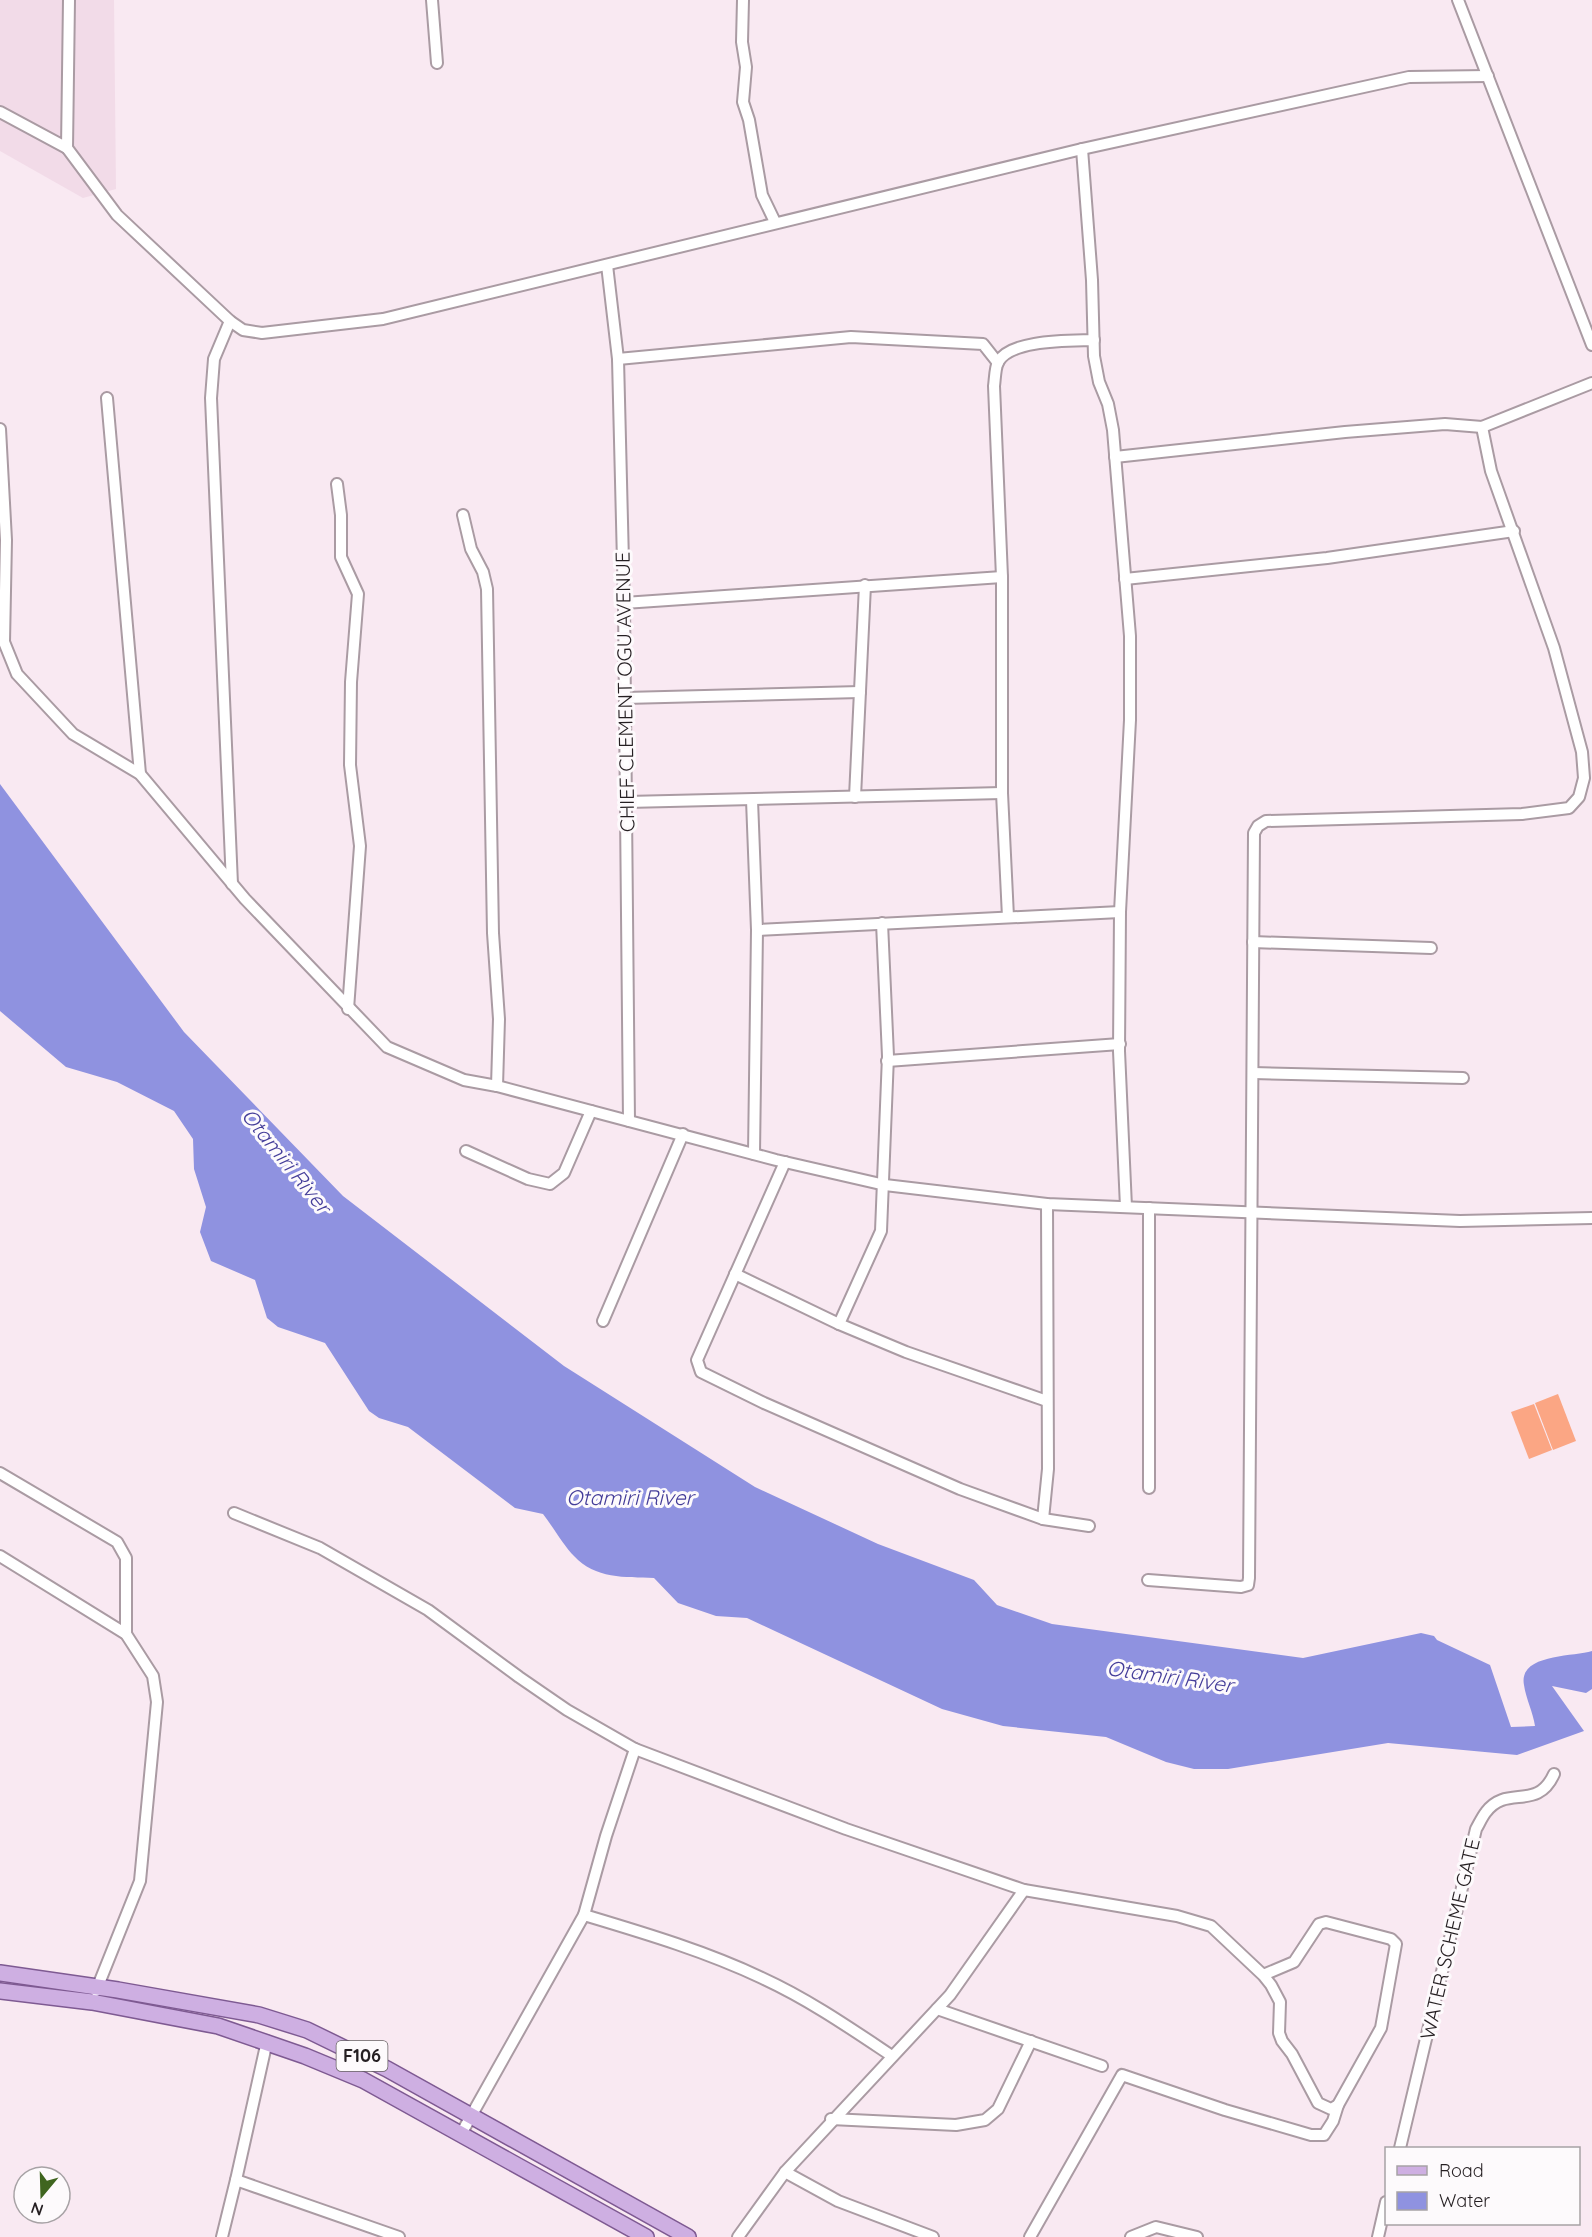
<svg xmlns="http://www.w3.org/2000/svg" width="1592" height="2237" viewBox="0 0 1592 2237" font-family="Quicksand,sans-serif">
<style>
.built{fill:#f2dbe8}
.green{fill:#fba684}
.water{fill:#8f92e0}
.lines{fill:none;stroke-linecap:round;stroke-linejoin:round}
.minor-casing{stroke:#aa9ba3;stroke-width:14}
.primary-casing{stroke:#7e5a92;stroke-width:18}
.minor{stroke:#fff;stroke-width:10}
.primary{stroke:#ceafe2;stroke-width:15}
.labels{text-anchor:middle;stroke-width:6;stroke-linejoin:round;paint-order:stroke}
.shield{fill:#fdfafc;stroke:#666163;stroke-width:1.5}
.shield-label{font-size:18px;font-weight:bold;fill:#251f22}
.street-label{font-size:20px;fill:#251f22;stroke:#fdfafc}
.water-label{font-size:21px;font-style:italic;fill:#443d99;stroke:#fdfafc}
</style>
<rect width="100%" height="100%" fill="#f9e9f2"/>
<!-- built -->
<path class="built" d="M 0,0 L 114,0 L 116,189 L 83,198 L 0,151 Z"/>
<!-- green -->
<g class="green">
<path d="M 1558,1394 L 1576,1441 L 1553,1450 L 1535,1403 Z"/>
<path d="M 1534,1404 L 1552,1450 L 1529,1459 L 1511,1412 Z"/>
</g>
<!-- water -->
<path class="water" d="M 0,784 L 184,1032 L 343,1196 L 564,1366 L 755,1487 L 878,1544 L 974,1580 L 997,1605 L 1052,1624 L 1303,1658 L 1421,1633 L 1434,1636 L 1437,1640 L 1490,1665 L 1511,1727 L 1535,1726 C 1533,1712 1526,1699 1524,1685 C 1518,1654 1572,1657 1592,1651 L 1592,1689 L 1586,1693 L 1552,1686 L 1584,1731 L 1517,1755 L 1388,1743 L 1228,1769 L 1194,1769 L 1166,1762 L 1106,1737 L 1003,1726 L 942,1709 L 747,1618 L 716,1616 L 678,1603 L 654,1578 C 625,1577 595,1579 574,1556 C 564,1546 553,1527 543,1514 L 515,1508 L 408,1427 L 379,1418 L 369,1411 L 325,1343 L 278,1327 L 267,1318 L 255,1280 L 211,1261 L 200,1232 L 206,1207 L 194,1169 L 193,1139 L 174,1111 L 117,1082 L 66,1067 L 0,1011 Z"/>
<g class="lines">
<defs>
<g id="minor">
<path d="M 432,0 L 437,63"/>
<path d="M 743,0 L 742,42 L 746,67 L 743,102 L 749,120 L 762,195 L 775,222"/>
<path d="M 1458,0 L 1592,345"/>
<path d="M 0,112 L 67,148 L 69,0"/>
<path d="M 67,148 L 117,215 L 230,321 L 243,330 L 262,333 L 383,319 L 1082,149 L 1409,77 L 1488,76"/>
<path d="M 1082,149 L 1092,280 L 1094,356 L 1099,382 L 1108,404 L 1113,430 L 1130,636 L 1130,720 L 1120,912 L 1119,1051 L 1126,1207"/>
<path d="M 607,265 L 618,359 L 624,603 L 629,1121"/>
<path d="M 230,321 L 214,359 L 211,398 L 232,884"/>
<path d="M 618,359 L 851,337 L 983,344 L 998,363"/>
<path d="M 107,398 L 140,774"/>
<path d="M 0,429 L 6,540 L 4,642 L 17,674 L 73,734 L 140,774 L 245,899 L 387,1047 L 464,1080 L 497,1086 L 776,1160 L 885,1185 L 1047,1204 L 1460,1221 L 1592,1218"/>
<path d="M 1115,457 L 1345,432 L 1445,424 L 1482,427 L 1592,383"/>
<path d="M 337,484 L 341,515 L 341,557 L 358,594 L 351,682 L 350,765 L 360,846 L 348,1009"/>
<path d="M 463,515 L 471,549 L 483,572 L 487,589 L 493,933 L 499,1019 L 497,1086"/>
<path d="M 1125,579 L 1327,558 L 1514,531"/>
<path d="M 624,603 L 1002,577"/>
<path d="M 625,698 L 860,692"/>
<path d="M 855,797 L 865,585"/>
<path d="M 752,800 L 757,930 L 754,1154"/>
<path d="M 627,802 L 1002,793"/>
<path d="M 1008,917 L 1002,793 L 1002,577 L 994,386 C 995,379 995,368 998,362 C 1011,339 1070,341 1094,340"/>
<path d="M 757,930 L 1120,912"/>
<path d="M 1253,942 L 1431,948"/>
<path d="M 887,1061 L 1120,1044"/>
<path d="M 1253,1073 L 1463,1078"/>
<path d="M 466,1151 L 528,1179 L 550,1184 L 564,1173 L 591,1111"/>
<path d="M 785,1162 L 697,1360 L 701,1372 L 764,1403 L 960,1489 L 1043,1519 L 1089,1526"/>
<path d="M 735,1274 L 839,1324 L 906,1352 L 1047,1401"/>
<path d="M 603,1321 L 683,1134"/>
<path d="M 839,1324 L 881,1231 L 888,1056 L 882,923"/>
<path d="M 0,1473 L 117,1542 L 126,1558 L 126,1634"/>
<path d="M 1149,1488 L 1149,1208"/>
<path d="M 234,1513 L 320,1548 L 428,1610 L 519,1677 L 567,1710 L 635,1749 L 846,1829 L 1024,1890 L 1177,1916 L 1211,1926 L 1263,1975 L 1271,1985 L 1280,2002 L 1279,2033 L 1282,2041 L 1292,2054 L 1318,2103 L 1331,2109 L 1338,2105 L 1381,2028 L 1396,1944 L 1391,1939 L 1326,1922 L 1319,1924 L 1294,1962 L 1263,1975"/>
<path d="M 1043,1519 L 1048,1469 L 1047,1204"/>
<path d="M 0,1556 L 126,1634 L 153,1676 L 157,1702 L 140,1881 L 96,1991"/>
<path d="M 1148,1580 L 1241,1587 L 1248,1585 L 1249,1578 L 1254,833 L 1258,826 L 1266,821 L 1522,814 L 1569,808 L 1579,797 L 1584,778 L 1582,752 L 1554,648 L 1491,471 L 1482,427"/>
<path d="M 584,1915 L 606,1836 L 635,1749"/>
<path d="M 937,2009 L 1102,2066"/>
<path d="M 831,2119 L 956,2125 L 985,2120 L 998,2109 L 1031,2041"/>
<path d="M 461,2134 L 584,1915 C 644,1933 705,1951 762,1978 C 808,1999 850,2028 892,2056"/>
<path d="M 1400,2148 L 1476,1829 C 1479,1824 1482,1817 1486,1812 C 1507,1784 1537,1812 1554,1774"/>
<path d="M 785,2172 L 838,2201 L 933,2237"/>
<path d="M 236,2180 L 267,2041"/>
<path d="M 222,2237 L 236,2180 L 399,2237"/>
<path d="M 738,2237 L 785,2172 L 950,1995 L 1024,1890"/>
<path d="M 1030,2237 L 1122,2075 L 1225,2110 L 1311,2135 L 1324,2135 L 1333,2121 L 1338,2105"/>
<path d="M 1131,2237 L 1156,2227 L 1197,2237"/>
<path d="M 1378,2237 L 1386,2202"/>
</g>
<g id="primary">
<path d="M 0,1973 L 118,1990 L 259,2015 L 307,2030 L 387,2069 L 688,2237"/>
<path d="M 0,1991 L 92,2002 L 218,2026 L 305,2056 L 363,2080 L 646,2237"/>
</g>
</defs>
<!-- minor casing -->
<use href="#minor" class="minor-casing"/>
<!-- primary casing -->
<use href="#primary" class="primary-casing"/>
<!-- minor -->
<use href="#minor" class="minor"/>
<!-- primary -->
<use href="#primary" class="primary"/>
</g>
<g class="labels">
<!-- shield labels -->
<rect class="shield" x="336.5" y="2041" width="51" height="30" rx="4.5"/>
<g class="shield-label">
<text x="362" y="2062">F106</text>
</g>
<!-- street labels -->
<g class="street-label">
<text transform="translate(625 692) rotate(-91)" y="7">CHIEF CLEMENT OGU AVENUE</text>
<text transform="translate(1450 1939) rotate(-77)" y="7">WATER SCHEME GATE</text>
</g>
<!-- water labels -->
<g class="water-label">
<text transform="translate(286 1161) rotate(51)" y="7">Otamiri River</text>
<text x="630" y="1505">Otamiri River</text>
<text transform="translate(1170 1677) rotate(8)" y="7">Otamiri River</text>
</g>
</g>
<!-- legend -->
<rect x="1385" y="2147" width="195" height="78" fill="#fdfafc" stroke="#a7a2a5" stroke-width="1.5"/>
<rect x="1397" y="2166" width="30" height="9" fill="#ceafe2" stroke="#a7a2a5" stroke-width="1.5"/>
<text x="1439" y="2177" font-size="18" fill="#251f22">Road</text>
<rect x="1397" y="2192" width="30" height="18" fill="#8f92e0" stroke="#a7a2a5" stroke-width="1.5"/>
<text x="1439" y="2207" font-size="18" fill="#251f22">Water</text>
<!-- north arrow -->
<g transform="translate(42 2195) rotate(199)"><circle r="28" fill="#fdfafc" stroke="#a7a2a5" stroke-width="1.5"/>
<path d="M0-4.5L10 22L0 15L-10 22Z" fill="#3f651f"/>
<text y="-9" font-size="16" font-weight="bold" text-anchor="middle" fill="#251f22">N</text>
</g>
</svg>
